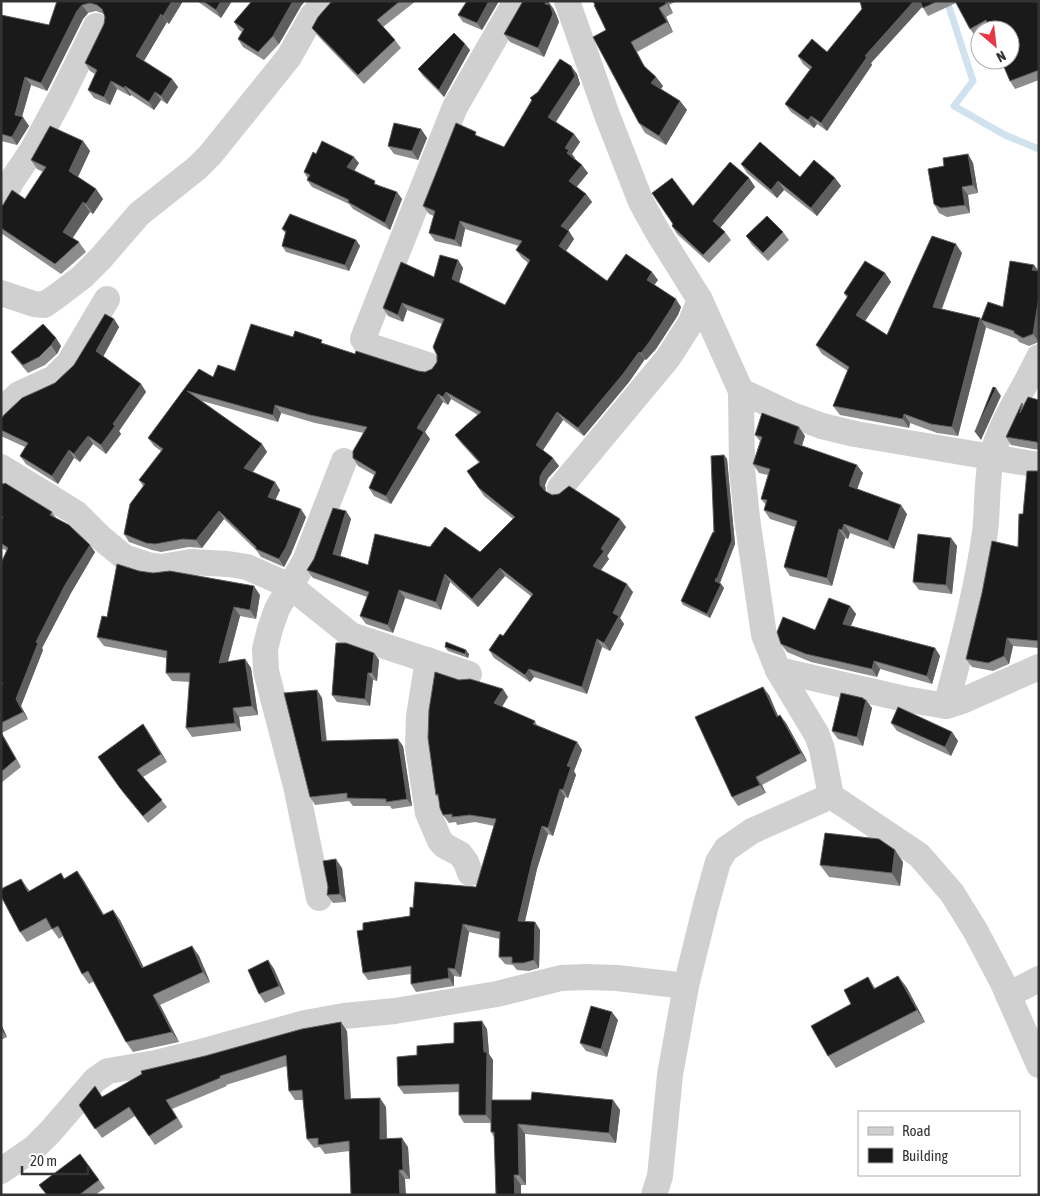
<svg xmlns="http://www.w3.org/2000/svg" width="1040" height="1196" viewBox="0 0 1040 1196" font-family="'Asap Condensed',sans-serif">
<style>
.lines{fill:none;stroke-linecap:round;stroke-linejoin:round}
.stream{stroke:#cfe2ee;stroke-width:7}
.street{stroke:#d0d0d0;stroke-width:26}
.wall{fill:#8c8c8c}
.shaded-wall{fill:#5f5f5f}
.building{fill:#1a1a1a;stroke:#5f5f5f}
</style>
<rect width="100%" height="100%" fill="#fff"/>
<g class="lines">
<!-- stream -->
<path class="stream" d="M 947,1 L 973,81 L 954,106 L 1005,135 L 1039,149"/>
<!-- street -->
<g class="street">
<path d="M 567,1 L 607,115 L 641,202 L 657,231 L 700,300 L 741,391 L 742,469 L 747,518 L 764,635 L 778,670 L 817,735 L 822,749 L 831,796 L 919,855 L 952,893 L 975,930 L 1003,983 L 1039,1065"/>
<path d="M 1,203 L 11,182 L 33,149 L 61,97 L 96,26"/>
<path d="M 1,293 L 34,304 L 44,305 L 57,296 L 82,277 L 101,258 L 139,214 L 197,168 L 210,155 L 289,57 L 312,16 L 326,1"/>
<path d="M 428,365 L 367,345 L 363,339 L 364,336 L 455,107 L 516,1"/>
<path d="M 741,391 L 792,415 L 822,426 L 855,434 L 1039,465"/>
<path d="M 1,411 L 19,394 L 54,378 L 69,363 L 107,299"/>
<path d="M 1,467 L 76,513 L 100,537 L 124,557 L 148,565 L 161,567 L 191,562 L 228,564 L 247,567 L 290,586 L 351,635 L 469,674"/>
<path d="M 560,488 L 668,358 L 691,322 L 700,300"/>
<path d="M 428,660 L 419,716 L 418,747 L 428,813 L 440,841 L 445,846 L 460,854 L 466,862 L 470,873"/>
<path d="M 778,670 L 905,699 L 946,706 L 962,701 L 1039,667"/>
<path d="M 946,706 C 961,649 977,590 985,532 C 988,509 986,478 992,456 C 1001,421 1024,390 1039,357"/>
<path d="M 319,898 L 296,786 L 266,671 L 265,649 L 270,629 L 277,609 L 305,561 L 344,461"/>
<path d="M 1008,995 L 1039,979"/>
<path d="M 1,1171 L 34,1148 L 51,1131 L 95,1080 L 108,1071 L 156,1063 L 197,1053 L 305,1023 L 344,1016 L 395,1011 L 497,994 L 561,978 L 586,977 L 617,978 L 686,986"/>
<path d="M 654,1195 L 660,1176 L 670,1075 L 686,986 L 706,905 L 718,862 L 726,849 L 752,831 L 831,796"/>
</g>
</g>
<!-- wall -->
<g class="wall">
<path d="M 57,1 L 183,1 L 169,24 L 167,22 L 144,61 L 172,79 L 178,87 L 167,104 L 161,100 L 154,110 L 131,95 L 130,96 L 117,89 L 110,105 L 94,98 L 88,90 L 95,74 L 90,71 L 85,63 L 104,24 L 105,17 L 104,14 L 96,11 L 88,13 L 83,19 L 47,91 L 31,85 L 22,117 L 29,126 L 17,145 L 1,141 L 1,15 L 49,25 Z"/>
<path d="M 197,1 L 232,1 L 221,18 Z"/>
<path d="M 252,1 L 305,1 L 301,6 L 279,44 L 264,60 L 243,47 L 238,39 L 242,32 L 239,30 L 234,22 Z"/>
<path d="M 332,1 L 416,1 L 383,27 L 395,40 L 401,48 L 364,84 L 318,36 L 312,28 Z"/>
<path d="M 467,1 L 499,1 L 482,30 L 463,22 L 458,15 Z"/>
<path d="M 593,1 L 675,1 L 675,2 L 669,5 L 673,13 L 666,17 L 673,32 L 637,52 L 646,69 L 656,77 L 663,86 L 661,89 L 680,101 L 687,110 L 666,145 L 645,133 L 639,123 L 606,30 Z"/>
<path d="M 860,1 L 1039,1 L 1039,80 L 1015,89 L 1010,81 L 989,29 L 980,30 L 980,35 L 976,37 L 970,29 L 956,3 L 928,16 L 922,6 L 871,63 L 872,65 L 827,131 L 817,124 L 814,128 L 791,112 L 785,104 L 810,70 L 803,64 L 798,56 L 827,52 L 862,9 Z"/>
<path d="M 553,8 L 556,14 L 559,22 L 544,57 L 510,42 L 504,34 Z"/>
<path d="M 465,44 L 470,50 L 444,97 L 423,76 L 418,69 Z"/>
<path d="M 571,66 L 577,74 L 580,84 L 555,122 L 574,134 L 580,142 L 572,154 L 574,158 L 588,173 L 576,187 L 586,194 L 592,202 L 568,231 L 574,239 L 566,251 L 607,281 L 658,280 L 654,285 L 681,307 L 678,315 L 656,349 L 646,360 L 645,359 L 629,382 L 584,436 L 563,420 L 543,450 L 559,466 L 548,478 L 545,485 L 546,492 L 626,527 L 607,556 L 609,559 L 601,570 L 633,592 L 620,618 L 624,624 L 610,651 L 602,647 L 587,694 L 534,677 L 530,682 L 494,658 L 489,650 L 503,636 L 532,597 L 505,576 L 478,607 L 450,582 L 441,610 L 405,598 L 393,633 L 366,624 L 360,616 L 367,597 L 313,578 L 307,570 L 346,511 L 351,519 L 340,556 L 368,565 L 430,547 L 480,552 L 513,519 L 484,496 L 467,471 L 479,463 L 461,443 L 455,435 L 478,415 L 451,399 L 448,405 L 443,402 L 425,432 L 430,439 L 391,504 L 374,496 L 369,488 L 374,475 L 358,466 L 353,458 L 364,433 L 315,423 L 281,413 L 278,422 L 202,401 L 262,444 L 267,452 L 252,472 L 280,490 L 275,500 L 306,517 L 291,554 L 284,567 L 261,557 L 257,551 L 224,519 L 202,548 L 189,547 L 161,552 L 152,550 L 129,542 L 124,534 L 143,486 L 139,480 L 161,451 L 154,446 L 148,438 L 199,369 L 213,377 L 235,371 L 293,337 L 326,344 L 355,354 L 418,371 L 425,372 L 432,369 L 437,362 L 442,324 L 407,310 L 403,322 L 388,316 L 383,308 L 434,277 L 458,260 L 463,268 L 459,282 L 505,305 L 528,263 L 522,258 L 516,250 L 519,246 L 465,229 L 461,247 L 435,241 L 429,233 L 434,216 L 429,214 L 423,206 L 480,137 L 504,147 Z"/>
<path d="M 421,129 L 427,138 L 418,160 L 394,154 L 388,146 Z"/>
<path d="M 83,141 L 90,151 L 78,177 L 96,189 L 103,199 L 93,214 L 90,212 L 72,238 L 79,242 L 86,252 L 61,274 L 1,233 L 1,206 L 25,199 L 43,172 L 37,169 L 31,160 Z"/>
<path d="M 316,154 L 359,163 L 354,171 L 402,199 L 390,230 L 353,209 L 349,204 L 312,187 L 307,180 L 308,179 L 304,172 Z"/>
<path d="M 968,154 L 973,163 L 978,193 L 968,195 L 970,213 L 947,217 L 939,213 L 934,204 L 944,166 Z"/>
<path d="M 741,164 L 800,177 L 835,178 L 841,186 L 817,216 L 784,190 L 777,198 L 747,173 Z"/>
<path d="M 749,178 L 755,187 L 720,228 L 725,232 L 731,240 L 709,263 L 677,234 L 672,226 L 693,206 Z"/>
<path d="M 282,229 L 356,240 L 360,246 L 349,271 L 286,252 L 282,246 L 286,234 Z"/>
<path d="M 783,232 L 789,240 L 768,261 L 752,245 L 746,236 Z"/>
<path d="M 962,253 L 942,309 L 980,318 L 986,327 L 958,436 L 937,433 L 910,423 L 909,428 L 840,415 L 833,406 L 848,371 L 822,354 L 816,345 L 847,298 L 844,293 L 885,273 L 891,282 L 865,321 L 887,335 Z"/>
<path d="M 1034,265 L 1039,271 L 1039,342 L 1029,346 L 1019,342 L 1017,339 L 987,328 L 981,320 L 1003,307 Z"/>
<path d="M 114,319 L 119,327 L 103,356 L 141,384 L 146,392 L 119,431 L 121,434 L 106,454 L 93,444 L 80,462 L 74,458 L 58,484 L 26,464 L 20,456 L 25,447 L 1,436 L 1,419 L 55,383 L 74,365 Z"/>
<path d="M 56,338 L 61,346 L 57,354 L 45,365 L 28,373 L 17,360 L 11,352 Z"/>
<path d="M 1039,400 L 1039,450 L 1011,445 L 1006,437 L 1022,403 L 1024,406 Z"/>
<path d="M 755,435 L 805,436 L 802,446 L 863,473 L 857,489 L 907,514 L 894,549 L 850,533 L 848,539 L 845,538 L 832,586 L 790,576 L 784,567 L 795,527 L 770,519 L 764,510 L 766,505 L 761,499 L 768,475 L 759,473 L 753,464 L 760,441 Z"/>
<path d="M 724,455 L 727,459 L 735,544 L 720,583 L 724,588 L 710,618 L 683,605 L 681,601 L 714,533 Z"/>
<path d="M 1039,471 L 1039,648 L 1013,646 L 1009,664 L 993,671 L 972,667 L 966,659 L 1018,547 L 1023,514 Z"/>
<path d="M 1,483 L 52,512 L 56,518 L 95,552 L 71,593 L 42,648 L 43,650 L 21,706 L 28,719 L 2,733 L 21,767 L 1,783 L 1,563 L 7,551 L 1,548 Z"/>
<path d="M 951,538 L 957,546 L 952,594 L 919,590 L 913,582 Z"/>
<path d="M 260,595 L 256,619 L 240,616 L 228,662 L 245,659 L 251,668 L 258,715 L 239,717 L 241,731 L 192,737 L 186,728 L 190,682 L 172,681 L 166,673 L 166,658 L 104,646 L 97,637 L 107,617 Z"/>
<path d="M 850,606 L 856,614 L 851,626 L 935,648 L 940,656 L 932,684 L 880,669 L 877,677 L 811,662 L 787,652 L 781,644 L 815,630 Z"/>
<path d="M 445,647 L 469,654 L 468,658 L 448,651 Z"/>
<path d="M 374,653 L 379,660 L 377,681 L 373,680 L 370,706 L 337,702 L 332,695 Z"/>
<path d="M 317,690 L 322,698 L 327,741 L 403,746 L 412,806 L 392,809 L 390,806 L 353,806 L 349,801 L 315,805 L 310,797 Z"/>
<path d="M 769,695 L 778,716 L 786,723 L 807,761 L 762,785 L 766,793 L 738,806 L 732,797 Z"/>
<path d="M 508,697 L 502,707 L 535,721 L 537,725 L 577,742 L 582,750 L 574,771 L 576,775 L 568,798 L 565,797 L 553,836 L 548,834 L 537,869 L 525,922 L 535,922 L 540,930 L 539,968 L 529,971 L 517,970 L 513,965 L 505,964 L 499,957 L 500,939 L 469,932 L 461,977 L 454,976 L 454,986 L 416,992 L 411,984 L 411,974 L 368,980 L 363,973 L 363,930 L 410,916 L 413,908 L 476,887 L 494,826 L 475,822 L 457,825 L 456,822 L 449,823 L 443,815 L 439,799 L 436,795 Z"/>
<path d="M 863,698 L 872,708 L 863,746 L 838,739 L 832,731 Z"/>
<path d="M 891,723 L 952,732 L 958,741 L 951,756 L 897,731 Z"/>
<path d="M 143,724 L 167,762 L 143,777 L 167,807 L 148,823 L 125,795 L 98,757 Z"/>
<path d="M 903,862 L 900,886 L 829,877 L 820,865 Z"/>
<path d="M 342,868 L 346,902 L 333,903 L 327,895 Z"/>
<path d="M 77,871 L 84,881 L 104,915 L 120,920 L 144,968 L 192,946 L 199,956 L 210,982 L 160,1005 L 179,1042 L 133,1052 L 126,1042 L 94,981 L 89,984 L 82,974 L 63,936 L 59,939 L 52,929 L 27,942 L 20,932 L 3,900 L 1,901 L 1,889 L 28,889 L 30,891 L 65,878 Z"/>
<path d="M 268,960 L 274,969 L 285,994 L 265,1003 L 259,994 Z"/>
<path d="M 898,976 L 907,988 L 925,1022 L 836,1068 L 828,1056 L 851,1004 L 868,977 L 875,988 Z"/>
<path d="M 618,1020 L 607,1057 L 586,1051 L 580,1043 Z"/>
<path d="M 1,1024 L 7,1037 L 1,1040 Z"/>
<path d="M 487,1029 L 489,1054 L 493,1060 L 492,1100 L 613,1100 L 620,1110 L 616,1143 L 525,1134 L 526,1185 L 521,1185 L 521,1195 L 494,1137 L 491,1132 L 491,1123 L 464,1123 L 459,1115 L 459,1092 L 404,1094 L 398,1086 L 417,1055 L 454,1043 Z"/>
<path d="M 347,1031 L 351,1099 L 386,1107 L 387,1139 L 408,1147 L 410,1179 L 405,1179 L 350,1151 L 325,1154 L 320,1147 L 314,1148 L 307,1139 L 303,1100 L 295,1100 L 289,1091 L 287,1066 L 226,1085 L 227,1086 L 172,1109 L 183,1127 L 155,1145 L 135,1116 L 102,1138 L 79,1105 L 103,1096 Z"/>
<path d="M 80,1154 L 105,1188 L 95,1195 L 46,1195 Z"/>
</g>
<!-- shaded-wall -->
<g class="shaded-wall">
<path d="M 172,1 L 183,1 L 169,24 L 163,16 Z"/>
<path d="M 221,1 L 232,1 L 221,18 L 216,10 Z"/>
<path d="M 293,1 L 305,1 L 301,6 L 279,44 L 273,36 Z"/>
<path d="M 489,1 L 499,1 L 482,30 L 477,23 Z"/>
<path d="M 546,1 L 548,1 L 553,8 L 556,14 L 559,22 L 544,57 L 538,48 L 545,4 Z"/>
<path d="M 665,1 L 666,1 L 669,5 L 673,13 Z"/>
<path d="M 914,1 L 921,1 L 924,5 L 871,63 L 872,65 L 827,131 L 821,123 L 865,56 Z"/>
<path d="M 82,5 L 88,13 L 83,19 L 47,91 L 41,83 L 77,11 Z"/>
<path d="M 659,8 L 666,17 L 673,32 L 667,22 Z"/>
<path d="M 161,14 L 167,22 L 142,64 L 136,56 Z"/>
<path d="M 465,44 L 470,50 L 444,97 L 439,90 Z"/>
<path d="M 571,66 L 577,74 L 580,84 L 554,125 L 548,117 Z"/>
<path d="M 25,77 L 31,85 L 21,120 L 23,117 L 29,126 L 17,145 L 12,137 L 15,115 Z"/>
<path d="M 656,77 L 663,86 L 658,93 L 651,83 Z"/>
<path d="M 172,79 L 178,87 L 167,104 L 161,96 Z"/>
<path d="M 111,81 L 117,89 L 110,105 L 104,97 Z"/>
<path d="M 125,86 L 131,95 L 130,96 L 124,88 Z"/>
<path d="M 155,92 L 161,100 L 154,110 L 149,102 Z"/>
<path d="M 680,101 L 687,110 L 666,145 L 659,136 Z"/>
<path d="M 811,116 L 817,124 L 814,128 L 808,120 Z"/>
<path d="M 421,129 L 427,138 L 418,160 L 412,151 Z"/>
<path d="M 574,134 L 580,142 L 572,154 L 575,158 L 573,160 L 567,153 L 565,148 Z"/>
<path d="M 83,141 L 90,151 L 76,181 L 69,171 Z"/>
<path d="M 968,154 L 973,163 L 978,193 L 973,185 Z"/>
<path d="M 354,157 L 359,163 L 352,174 L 347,167 Z"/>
<path d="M 582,165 L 588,173 L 575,189 L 569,181 Z"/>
<path d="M 749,178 L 755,187 L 719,229 L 713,221 Z"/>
<path d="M 835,178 L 841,186 L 817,216 L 811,208 Z"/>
<path d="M 778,181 L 784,190 L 777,198 L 771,190 Z"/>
<path d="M 962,187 L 968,195 L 970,213 L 965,205 Z"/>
<path d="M 96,189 L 103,199 L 93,214 L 86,204 Z"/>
<path d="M 397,192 L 402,199 L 390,230 L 385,223 Z"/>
<path d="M 586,194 L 592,202 L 566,233 L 561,226 Z"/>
<path d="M 83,202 L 90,212 L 70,242 L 63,232 Z"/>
<path d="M 460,221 L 465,229 L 461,247 L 455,240 Z"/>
<path d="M 569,231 L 574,239 L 564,254 L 559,246 Z"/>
<path d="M 356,240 L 360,246 L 349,271 L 345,265 Z"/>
<path d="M 956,244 L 962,253 L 939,316 L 933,307 Z"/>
<path d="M 458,260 L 463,268 L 458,287 L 452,279 Z"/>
<path d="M 1034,265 L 1039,272 L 1032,270 Z"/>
<path d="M 652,272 L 658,280 L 652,288 L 647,280 Z"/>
<path d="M 885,273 L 891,282 L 863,324 L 856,315 Z"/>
<path d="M 1039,297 L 1039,342 L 1033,334 Z"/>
<path d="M 676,299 L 681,307 L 678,315 L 656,349 L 646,360 L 641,353 Z"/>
<path d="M 402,303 L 407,310 L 403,322 L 398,315 Z"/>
<path d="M 980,318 L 986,327 L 958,436 L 952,427 Z"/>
<path d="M 114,319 L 119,327 L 102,359 L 96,351 Z"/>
<path d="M 56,338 L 61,346 L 57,354 L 51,345 Z"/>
<path d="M 639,352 L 645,359 L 629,382 L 584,436 L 578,428 Z"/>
<path d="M 141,384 L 146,392 L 119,431 L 121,434 L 106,454 L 101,445 L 113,424 Z"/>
<path d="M 996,388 L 1001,396 L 981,440 L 975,432 Z"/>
<path d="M 446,392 L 451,399 L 448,405 L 443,397 Z"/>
<path d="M 438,394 L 443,402 L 425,432 L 430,439 L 391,504 L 386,496 L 417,428 Z"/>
<path d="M 275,405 L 281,413 L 278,422 L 273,415 Z"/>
<path d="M 557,412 L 563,420 L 541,453 L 536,445 Z"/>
<path d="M 904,414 L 910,423 L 909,428 L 903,419 Z"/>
<path d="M 799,427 L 805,436 L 800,451 L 794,443 Z"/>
<path d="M 88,436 L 93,444 L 80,462 L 74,454 Z"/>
<path d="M 262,444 L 267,452 L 250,476 L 244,468 Z"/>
<path d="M 69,450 L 74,458 L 58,484 L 52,476 Z"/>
<path d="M 724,455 L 727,459 L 735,544 L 719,585 L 715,581 Z"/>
<path d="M 553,458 L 559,466 L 548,478 L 545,485 L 546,493 L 540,485 L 540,477 L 543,471 Z"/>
<path d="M 857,465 L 863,473 L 855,495 L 849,486 Z"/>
<path d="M 275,482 L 280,490 L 273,505 L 268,497 Z"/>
<path d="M 901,505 L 907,514 L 894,549 L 888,541 Z"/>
<path d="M 301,509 L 306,517 L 291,554 L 284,567 L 279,559 Z"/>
<path d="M 219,511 L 224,519 L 202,548 L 196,540 Z"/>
<path d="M 346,511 L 351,519 L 339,561 L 333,554 Z"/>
<path d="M 620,519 L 626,527 L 607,556 L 609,559 L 598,574 L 593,566 L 601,549 Z"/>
<path d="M 844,524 L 850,533 L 848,539 L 842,530 Z"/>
<path d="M 839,529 L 845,538 L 832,586 L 827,578 Z"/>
<path d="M 951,538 L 957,546 L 952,594 L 946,585 Z"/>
<path d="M 90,545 L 95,552 L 71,593 L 42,648 L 43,650 L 21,706 L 28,719 L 23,712 L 16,699 L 36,642 L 65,585 Z"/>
<path d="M 500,568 L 505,576 L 478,607 L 472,599 Z"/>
<path d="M 445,574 L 450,582 L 441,610 L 436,602 Z"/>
<path d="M 627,584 L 633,592 L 620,618 L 624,624 L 610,651 L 604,643 L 613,613 Z"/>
<path d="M 721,584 L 724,588 L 710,618 L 707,614 Z"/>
<path d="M 254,586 L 260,595 L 256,619 L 250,610 Z"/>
<path d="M 399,590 L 405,598 L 393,633 L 388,625 Z"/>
<path d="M 850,606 L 856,614 L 848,632 L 843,624 Z"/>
<path d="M 234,607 L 240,616 L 225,672 L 219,663 Z"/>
<path d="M 1007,638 L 1013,646 L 1009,664 L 1004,656 Z"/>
<path d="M 597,639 L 602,647 L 587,694 L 582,687 Z"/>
<path d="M 935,648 L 940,656 L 932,684 L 927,676 Z"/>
<path d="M 466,650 L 469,654 L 468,658 L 465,654 Z"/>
<path d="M 374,653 L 379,660 L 377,681 L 372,673 Z"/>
<path d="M 245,659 L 251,668 L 258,715 L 252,706 Z"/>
<path d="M 874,661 L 880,669 L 877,677 L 872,669 Z"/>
<path d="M 529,669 L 534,677 L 530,682 L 525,675 Z"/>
<path d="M 368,673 L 373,680 L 370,706 L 365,699 Z"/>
<path d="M 763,687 L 769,695 L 782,725 L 777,717 Z"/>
<path d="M 503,689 L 508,697 L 499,711 L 494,703 Z"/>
<path d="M 317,690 L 322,698 L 327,749 L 322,741 Z"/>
<path d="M 863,698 L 866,701 L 866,700 L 872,708 L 863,746 L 857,737 Z"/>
<path d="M 233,708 L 239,717 L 241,731 L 235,723 Z"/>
<path d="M 780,715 L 786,723 L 807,761 L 801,753 Z"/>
<path d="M 143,724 L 148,731 L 167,762 L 161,754 Z"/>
<path d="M 1,732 L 21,767 L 16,759 L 1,733 Z"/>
<path d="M 952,732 L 958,741 L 951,756 L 945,747 Z"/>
<path d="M 398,739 L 403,746 L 412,806 L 407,799 Z"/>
<path d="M 577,742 L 582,750 L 574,771 L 576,775 L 568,798 L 563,790 L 567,766 Z"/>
<path d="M 756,777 L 762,785 L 766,793 L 760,785 Z"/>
<path d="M 560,789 L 565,797 L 553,836 L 548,828 Z"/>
<path d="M 542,826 L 548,834 L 537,869 L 523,929 L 518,921 L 532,861 Z"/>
<path d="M 895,850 L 903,862 L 900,886 L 892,873 Z"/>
<path d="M 336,859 L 342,868 L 346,902 L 340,894 Z"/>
<path d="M 77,871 L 84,881 L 110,925 L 103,915 Z"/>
<path d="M 21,879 L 28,889 L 35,902 L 28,892 Z"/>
<path d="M 113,910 L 120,920 L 149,978 L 142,968 Z"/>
<path d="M 535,922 L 540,930 L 539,968 L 534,960 Z"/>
<path d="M 463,924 L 469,932 L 461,977 L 455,969 Z"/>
<path d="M 192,946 L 199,956 L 210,982 L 203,972 Z"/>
<path d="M 268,960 L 274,969 L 285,994 L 279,986 Z"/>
<path d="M 448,968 L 454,976 L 454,986 L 449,978 Z"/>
<path d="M 898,976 L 907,988 L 925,1022 L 917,1010 Z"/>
<path d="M 153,995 L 160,1005 L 179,1042 L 172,1032 Z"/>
<path d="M 612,1012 L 618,1020 L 607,1057 L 601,1049 Z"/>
<path d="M 482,1021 L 487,1029 L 489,1054 L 493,1060 L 492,1123 L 486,1115 Z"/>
<path d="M 341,1022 L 347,1031 L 351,1108 L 345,1099 Z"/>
<path d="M 1,1024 L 7,1037 L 1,1030 Z"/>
<path d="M 380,1098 L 386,1107 L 387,1148 L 380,1139 Z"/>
<path d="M 166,1100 L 172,1109 L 183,1127 L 177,1118 Z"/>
<path d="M 613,1100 L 620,1110 L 616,1143 L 609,1133 Z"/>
<path d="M 518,1124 L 525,1134 L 526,1185 L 519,1175 Z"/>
<path d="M 402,1138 L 408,1147 L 410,1179 L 403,1170 Z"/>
<path d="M 399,1170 L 405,1179 L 406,1195 L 400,1195 Z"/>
<path d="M 514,1175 L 521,1185 L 521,1195 L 515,1195 Z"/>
</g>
<!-- building -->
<g class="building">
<path d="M 57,1 L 172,1 L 163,16 L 161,14 L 136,56 L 172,79 L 161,96 L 155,92 L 149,102 L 125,86 L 124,88 L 111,81 L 104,97 L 88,90 L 97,70 L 85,63 L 104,24 L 105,17 L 102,9 L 97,5 L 90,3 L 82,5 L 77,11 L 41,83 L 25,77 L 15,115 L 23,117 L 12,137 L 1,134 L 1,15 L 49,25 Z"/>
<path d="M 203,1 L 221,1 L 216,10 Z"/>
<path d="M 252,1 L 293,1 L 273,36 L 258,52 L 238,39 L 244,29 L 234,22 Z"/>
<path d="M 332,1 L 400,1 L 377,20 L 395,40 L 358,75 L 312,28 L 318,17 Z"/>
<path d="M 467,1 L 489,1 L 477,23 L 458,15 Z"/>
<path d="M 523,1 L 546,1 L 545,4 L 550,5 L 553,14 L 538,48 L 504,34 Z"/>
<path d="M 593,1 L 665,1 L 666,4 L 659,8 L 667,22 L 631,42 L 644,66 L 656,77 L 651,83 L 680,101 L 659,136 L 639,123 L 593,37 L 606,30 L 594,5 L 595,5 Z"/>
<path d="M 860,1 L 914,1 L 865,56 L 867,57 L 821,123 L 811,116 L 808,120 L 785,104 L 812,67 L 798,56 L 812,39 L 827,52 L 862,9 Z"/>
<path d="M 920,1 L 938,1 L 923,8 Z"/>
<path d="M 955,1 L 1039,1 L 1039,70 L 1010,81 L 1001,60 L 1010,60 L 1010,30 L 990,30 L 986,20 L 970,29 Z"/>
<path d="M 454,33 L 465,44 L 439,90 L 418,69 Z"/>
<path d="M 560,59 L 571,66 L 575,76 L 548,117 L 574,134 L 565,148 L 569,150 L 567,153 L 582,165 L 569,181 L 586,194 L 561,226 L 569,231 L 559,246 L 607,281 L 626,254 L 652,272 L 647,280 L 676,299 L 672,307 L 650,341 L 641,353 L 639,352 L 623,374 L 578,428 L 557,412 L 536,445 L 553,458 L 543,471 L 540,477 L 540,485 L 545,491 L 552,495 L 559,494 L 569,486 L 620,519 L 601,549 L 604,551 L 593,566 L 627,584 L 613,613 L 619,616 L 604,643 L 597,639 L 582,687 L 529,669 L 525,675 L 489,650 L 500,634 L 503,636 L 533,594 L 500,568 L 472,599 L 445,574 L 436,602 L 399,590 L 388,625 L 360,616 L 369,592 L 307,570 L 314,559 L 333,508 L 346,511 L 333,554 L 368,565 L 375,534 L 430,547 L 445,527 L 480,552 L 515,517 L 479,488 L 467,471 L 480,462 L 455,435 L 481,412 L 446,392 L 443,397 L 438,394 L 417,428 L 424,432 L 386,496 L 369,488 L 376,472 L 353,458 L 353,451 L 367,427 L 310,415 L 275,405 L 273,415 L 187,391 L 262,444 L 244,468 L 275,482 L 268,497 L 301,509 L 286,547 L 279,559 L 256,549 L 256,547 L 219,511 L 196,540 L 183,539 L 155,544 L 146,543 L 124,534 L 130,504 L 145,484 L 139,480 L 163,449 L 148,438 L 199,369 L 213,377 L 218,365 L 235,371 L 251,324 L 293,337 L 295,331 L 322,340 L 321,343 L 355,354 L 356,351 L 418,371 L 425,372 L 432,369 L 437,362 L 437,355 L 433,347 L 444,319 L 402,303 L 398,315 L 383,308 L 401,262 L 434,277 L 440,255 L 458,260 L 452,279 L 505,305 L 530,260 L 516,250 L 522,241 L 460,221 L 455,240 L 429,233 L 435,211 L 423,206 L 456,123 L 476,132 L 475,135 L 504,147 L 532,100 L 530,98 L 538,92 Z"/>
<path d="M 394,123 L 421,129 L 412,151 L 388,146 Z"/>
<path d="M 50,126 L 83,141 L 69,171 L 96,189 L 86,204 L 83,202 L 63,232 L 79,242 L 55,264 L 1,228 L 1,206 L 3,205 L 12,190 L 25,199 L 46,167 L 31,160 Z"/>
<path d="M 322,141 L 354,157 L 347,167 L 375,181 L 374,184 L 397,192 L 385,223 L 348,202 L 349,200 L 307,180 L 310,175 L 304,172 L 313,152 L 316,154 Z"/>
<path d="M 760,142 L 800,177 L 814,160 L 835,178 L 811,208 L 778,181 L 771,190 L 741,164 Z"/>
<path d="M 968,154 L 973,185 L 962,187 L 965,205 L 941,208 L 934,204 L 928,169 L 944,166 L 943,158 Z"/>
<path d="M 730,162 L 749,178 L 713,221 L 725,232 L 703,255 L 672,226 L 673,224 L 652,193 L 672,178 L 693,206 Z"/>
<path d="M 290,214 L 356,240 L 345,265 L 282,246 L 286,231 L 282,229 Z"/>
<path d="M 767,216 L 783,232 L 763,253 L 746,236 Z"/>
<path d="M 932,236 L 956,244 L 933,307 L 980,318 L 952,427 L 931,424 L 904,414 L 903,419 L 833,406 L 849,367 L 816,345 L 848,296 L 844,293 L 865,261 L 885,273 L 856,315 L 887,335 Z"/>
<path d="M 1010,261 L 1034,265 L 1032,270 L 1039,271 L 1039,297 L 1033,334 L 1023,338 L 1014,333 L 1014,331 L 981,320 L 988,302 L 1003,307 Z"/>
<path d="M 105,314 L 114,319 L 96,351 L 141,384 L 113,424 L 115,426 L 101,445 L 88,436 L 74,454 L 69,450 L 52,476 L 20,456 L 28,443 L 1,430 L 1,419 L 4,415 L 22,398 L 55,383 L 74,365 Z"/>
<path d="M 43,324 L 56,338 L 51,345 L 39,357 L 23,365 L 11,352 Z"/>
<path d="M 993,387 L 996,388 L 975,432 Z"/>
<path d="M 1028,397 L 1039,400 L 1039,443 L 1036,442 L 1006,437 L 1022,403 L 1020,413 Z"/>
<path d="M 762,413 L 799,427 L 794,443 L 857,465 L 849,486 L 901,505 L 888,541 L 844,524 L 842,530 L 839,529 L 827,578 L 784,567 L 797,521 L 764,510 L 767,500 L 761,499 L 770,469 L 753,464 L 762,437 L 755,435 Z"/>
<path d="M 724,455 L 732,540 L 716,581 L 716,578 L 715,581 L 721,584 L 707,614 L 681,601 L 713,532 L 714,533 L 711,456 Z"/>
<path d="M 1027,471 L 1039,471 L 1039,641 L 1007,638 L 1004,656 L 988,663 L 966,659 L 982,593 L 992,541 L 1018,547 L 1019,514 L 1023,514 Z"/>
<path d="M 1,483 L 4,484 L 5,483 L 52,512 L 50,515 L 69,525 L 90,545 L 65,585 L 36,642 L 38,643 L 16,699 L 23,712 L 1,723 L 1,684 L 3,683 L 1,682 L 1,563 L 8,548 L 1,543 L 1,520 L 3,517 L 1,516 Z"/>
<path d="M 918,534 L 951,538 L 946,585 L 913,582 Z"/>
<path d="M 117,564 L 139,571 L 153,573 L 170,571 L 254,586 L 250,610 L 234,607 L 219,663 L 245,659 L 252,706 L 233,708 L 235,723 L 186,728 L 190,673 L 166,673 L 167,651 L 97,637 L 102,616 L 107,617 Z"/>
<path d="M 829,598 L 850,606 L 843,624 L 935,648 L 927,676 L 874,661 L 872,669 L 806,654 L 781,644 L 777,632 L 783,617 L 815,630 Z"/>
<path d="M 446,642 L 466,650 L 465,654 L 445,647 Z"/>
<path d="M 336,643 L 346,643 L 374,653 L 372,673 L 368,673 L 365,699 L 332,695 Z"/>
<path d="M 435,672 L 459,680 L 470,679 L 503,689 L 494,703 L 535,721 L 533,724 L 577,742 L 567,766 L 571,767 L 563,790 L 560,789 L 548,828 L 542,826 L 532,861 L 518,921 L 535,922 L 534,960 L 523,963 L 512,963 L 512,957 L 499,957 L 500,932 L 463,924 L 455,969 L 448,968 L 449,978 L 411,984 L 411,966 L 363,973 L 357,931 L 363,930 L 363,923 L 410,916 L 410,907 L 413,908 L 415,882 L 476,887 L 496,819 L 470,815 L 452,817 L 452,814 L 443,815 L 440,808 L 438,794 L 436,795 L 428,738 L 429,710 Z"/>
<path d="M 763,687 L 777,717 L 780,715 L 801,753 L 756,777 L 760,785 L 732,797 L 695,717 Z"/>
<path d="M 317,690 L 322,741 L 398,739 L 407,799 L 386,802 L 386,799 L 347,798 L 347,793 L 310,797 L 284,693 Z"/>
<path d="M 841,693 L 863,698 L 863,699 L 866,700 L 857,737 L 832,731 Z"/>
<path d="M 898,707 L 952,732 L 945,747 L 891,723 Z"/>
<path d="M 143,724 L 161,754 L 137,770 L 162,800 L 143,816 L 120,788 L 98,757 Z"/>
<path d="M 1,733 L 16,759 L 1,772 Z"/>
<path d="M 825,833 L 879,839 L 895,850 L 892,873 L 820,865 Z"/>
<path d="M 336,859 L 340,894 L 327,895 L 328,887 L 323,861 Z"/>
<path d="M 77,871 L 103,915 L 113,910 L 142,968 L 192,946 L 203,972 L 153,995 L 172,1032 L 126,1042 L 88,971 L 82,974 L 58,926 L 52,929 L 46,918 L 20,932 L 1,896 L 1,889 L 21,879 L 28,892 L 61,873 L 64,879 Z"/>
<path d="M 268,960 L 279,986 L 259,994 L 248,970 Z"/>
<path d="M 898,976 L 917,1010 L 828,1056 L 811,1026 L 851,1004 L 844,990 L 868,977 L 874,989 Z"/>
<path d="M 591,1006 L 612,1012 L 601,1049 L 580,1043 Z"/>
<path d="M 482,1021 L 484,1052 L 487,1052 L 486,1115 L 459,1115 L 459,1084 L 398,1086 L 397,1057 L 417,1055 L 417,1046 L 454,1043 L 454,1023 Z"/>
<path d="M 341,1022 L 345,1099 L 380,1098 L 380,1139 L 402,1138 L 403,1170 L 399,1170 L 400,1195 L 351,1195 L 349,1141 L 318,1145 L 318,1138 L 307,1139 L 302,1090 L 289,1091 L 286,1055 L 220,1076 L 220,1078 L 166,1100 L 177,1118 L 149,1136 L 129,1107 L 95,1129 L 79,1105 L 95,1086 L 102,1097 L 142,1074 L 141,1071 L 205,1056 L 302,1029 Z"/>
<path d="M 532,1092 L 613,1100 L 609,1133 L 518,1124 L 519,1175 L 514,1175 L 515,1195 L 496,1195 L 494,1132 L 491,1132 L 491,1100 L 531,1100 Z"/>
<path d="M 80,1154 L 99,1180 L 79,1195 L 47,1195 L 39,1185 Z"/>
</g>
<!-- border -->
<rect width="1040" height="1196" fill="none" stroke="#333333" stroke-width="5"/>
<!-- legend -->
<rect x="858" y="1111" width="162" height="65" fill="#ffffff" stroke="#adadad"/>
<rect x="868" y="1127" width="25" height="8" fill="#d0d0d0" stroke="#adadad"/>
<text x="902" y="1136" font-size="15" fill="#333333">Road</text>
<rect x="868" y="1148" width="25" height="15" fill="#1a1a1a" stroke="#adadad"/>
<text x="902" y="1161" font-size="15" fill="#333333">Building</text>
<!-- north arrow -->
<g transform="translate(995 45) rotate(152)"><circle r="24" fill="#ffffff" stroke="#adadad"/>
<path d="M0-4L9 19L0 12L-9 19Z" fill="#e63946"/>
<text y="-8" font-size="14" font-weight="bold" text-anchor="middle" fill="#333333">N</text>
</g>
<!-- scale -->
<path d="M22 1166v8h66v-8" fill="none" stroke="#333333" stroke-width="2.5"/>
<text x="30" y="1166" font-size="15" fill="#333333" stroke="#ffffff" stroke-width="4" paint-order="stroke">20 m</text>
</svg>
